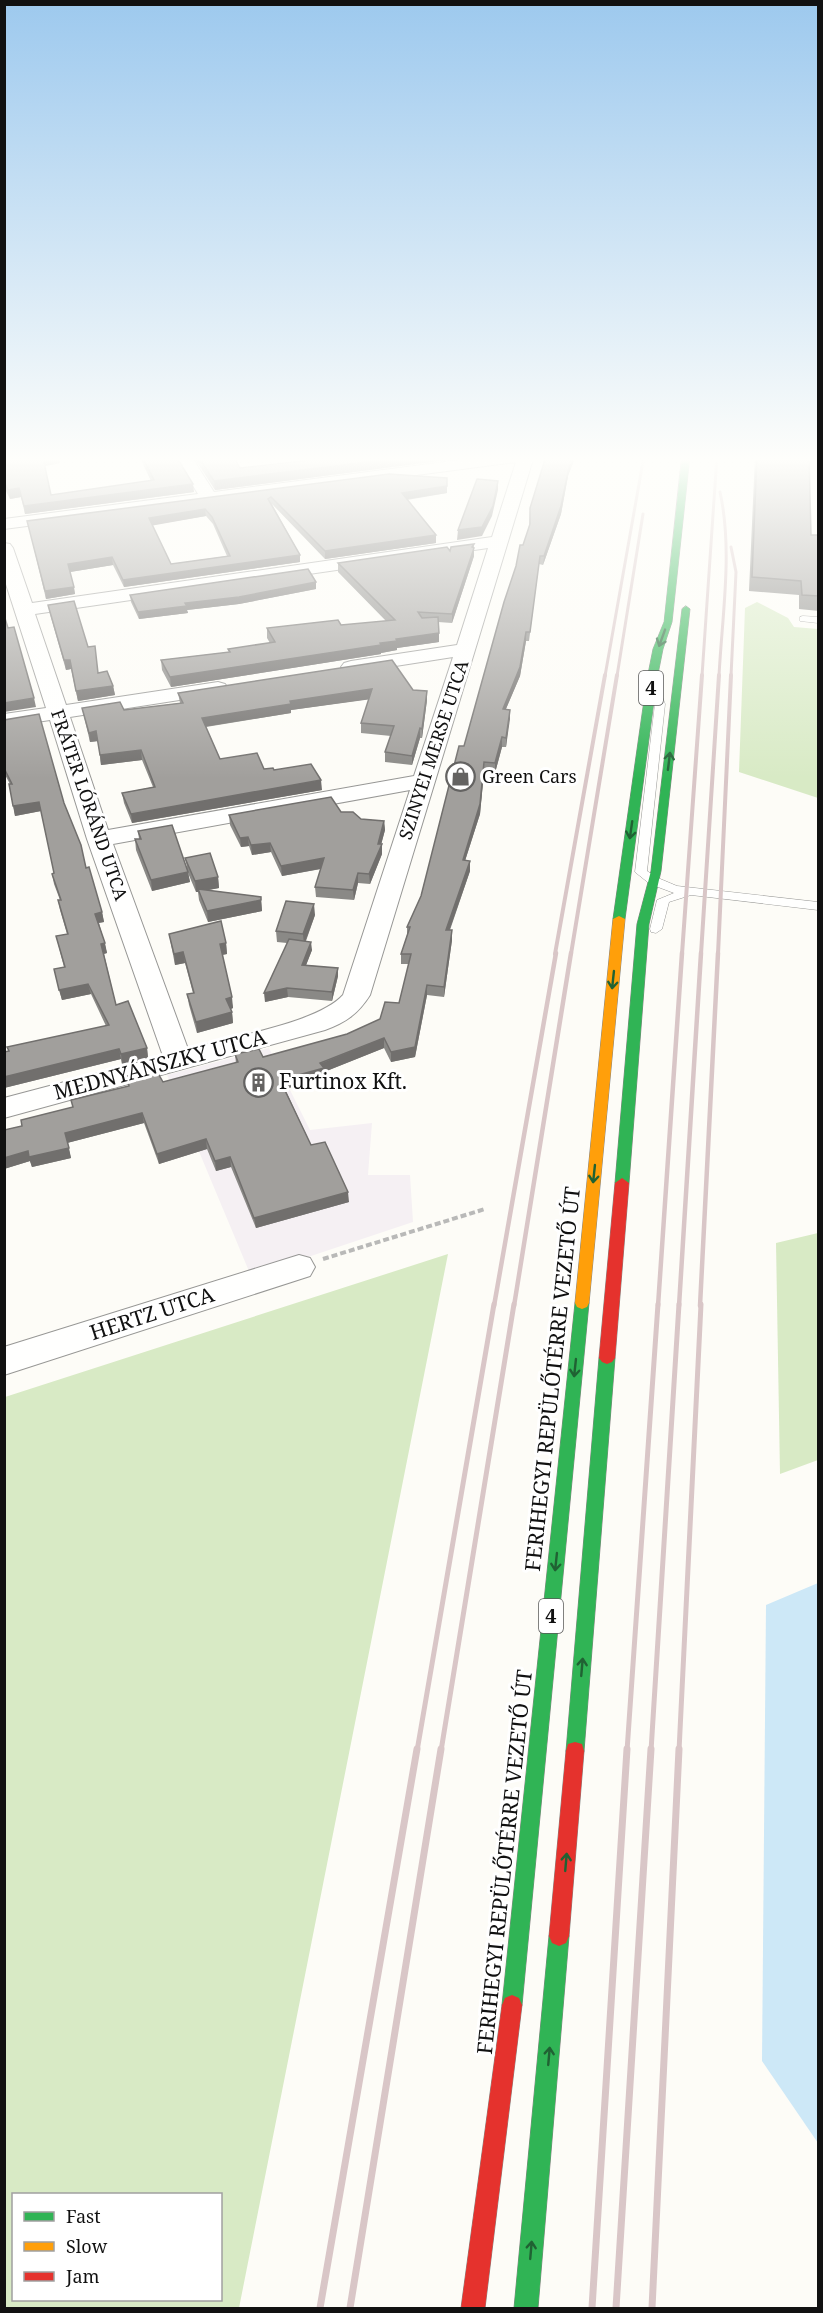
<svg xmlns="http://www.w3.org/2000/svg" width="823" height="2313" viewBox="0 0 823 2313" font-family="'Noto Serif',serif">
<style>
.industrial{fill:#f5f0f3}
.forest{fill:#d8eac5;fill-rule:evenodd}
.water{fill:#cde8f7}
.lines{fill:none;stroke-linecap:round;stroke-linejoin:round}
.lane-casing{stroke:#979795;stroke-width:1}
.street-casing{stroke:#979795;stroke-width:2}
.fast-casing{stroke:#858482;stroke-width:1}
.slow-casing{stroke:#858482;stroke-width:1}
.jam-casing{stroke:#858482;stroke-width:1}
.path{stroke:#b9b9b8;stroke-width:4;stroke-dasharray:6 3;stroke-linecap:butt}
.lane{fill:#fffffe;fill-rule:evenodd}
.street{fill:#fffffe;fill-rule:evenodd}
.fast{fill:#30b455;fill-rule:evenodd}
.slow{fill:#ff9f0a;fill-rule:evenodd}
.jam{fill:#e5322d;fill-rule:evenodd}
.rail-far4{stroke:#d9c6c7;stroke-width:3}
.rail-far3{stroke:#d9c6c7;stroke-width:4}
.rail-far2{stroke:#d9c6c7;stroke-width:4.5}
.rail-far1{stroke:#d9c6c7;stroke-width:5}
.rail{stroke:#d9c6c7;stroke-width:7}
.wall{fill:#8a8986;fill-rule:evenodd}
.shaded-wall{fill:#716f6d}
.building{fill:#a19f9c;stroke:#716f6d;stroke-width:1.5;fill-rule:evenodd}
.oneway{stroke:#206233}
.labels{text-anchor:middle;stroke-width:6;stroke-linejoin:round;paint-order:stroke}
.far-street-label{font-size:18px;fill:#111;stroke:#fff}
.far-poi-label{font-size:18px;fill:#111;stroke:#fff;text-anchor:start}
.shield{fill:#fff;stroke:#585858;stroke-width:1.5}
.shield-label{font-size:20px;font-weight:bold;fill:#111}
.street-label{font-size:21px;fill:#111;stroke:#fff}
.poi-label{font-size:21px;fill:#111;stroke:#fff;text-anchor:start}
</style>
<rect width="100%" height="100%" fill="#fdfcf7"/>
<!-- industrial -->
<path class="industrial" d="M 269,1048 L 310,1130 L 372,1123 L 368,1175 L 410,1175 L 413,1222 L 251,1276 L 167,1075 Z"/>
<!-- forest -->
<g class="forest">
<path d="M 757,602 L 788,618 L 794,627 L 818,629 L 818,798 L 739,772 L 745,608 Z"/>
<path d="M 818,1233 L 818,1460 L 780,1474 L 776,1243 Z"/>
<path d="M 448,1254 L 239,2308 L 5,2308 L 5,1397 ZM 14,2194 L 220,2194 L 220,2300 L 14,2300 Z"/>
</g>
<!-- water -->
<path class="water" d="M 818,1583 L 818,2143 L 762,2061 L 766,1605 Z"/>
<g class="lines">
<defs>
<g id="lane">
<path d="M 803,616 L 818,617 L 818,623 L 800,621 L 800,617 Z"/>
<path d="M 657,693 L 661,694 L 665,704 L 647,871 L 658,878 L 677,886 L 818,902 L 818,910 L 691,895 L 669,902 L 662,929 L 656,933 L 651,932 L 650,929 L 657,900 L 674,893 L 650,884 L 635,872 L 655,704 L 652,696 Z"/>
</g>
<g id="street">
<path d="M 175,456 L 191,456 L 214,492 L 491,456 L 534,456 L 370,995 C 358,1014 345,1023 325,1030 L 4,1118 L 4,1098 L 163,1056 L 87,839 L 50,720 L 4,727 L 4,714 L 46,708 L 4,578 L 4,543 L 10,544 L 13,548 L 32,603 L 492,537 L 516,462 L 4,529 L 4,519 L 198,494 ZM 488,548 L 457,645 L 351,661 L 344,663 L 341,667 L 344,671 L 351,673 L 453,657 L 414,776 L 108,830 L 70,717 L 218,694 L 225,692 L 228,688 L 225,684 L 218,682 L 66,705 L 35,614 ZM 410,790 L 343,995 C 318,1023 227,1038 188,1049 L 113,844 Z"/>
<path d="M 299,1255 L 310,1258 L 315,1267 L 310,1276 L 4,1375 L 4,1347 Z"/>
</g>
<g id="fast">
<path d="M 682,456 L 690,456 L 672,622 L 663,649 L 657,679 L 625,919 L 619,922 L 613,919 L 647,679 L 653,649 L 664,622 Z"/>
<path d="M 686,606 L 690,609 L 661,871 L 649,924 L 629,1183 L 622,1188 L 615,1183 L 637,924 L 651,871 L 682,609 Z"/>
<path d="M 582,1297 L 587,1299 L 589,1303 L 522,2005 L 519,2012 L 512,2015 L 505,2012 L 502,2005 L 575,1303 L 577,1299 Z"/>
<path d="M 607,1352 L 612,1354 L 615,1358 L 584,1751 L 582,1758 L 575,1760 L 568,1758 L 566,1751 L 599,1358 L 602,1354 Z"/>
<path d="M 559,1926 L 566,1929 L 569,1936 L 538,2308 L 514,2308 L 549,1936 L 552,1929 Z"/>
</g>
<path id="slow" d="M 619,916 L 625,919 L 589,1303 L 587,1307 L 582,1309 L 577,1307 L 575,1303 L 613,919 Z"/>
<g id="jam">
<path d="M 622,1178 L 629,1183 L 615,1358 L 612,1362 L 607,1364 L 602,1362 L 599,1358 L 615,1183 Z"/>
<path d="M 575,1742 L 582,1744 L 584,1751 L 569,1936 L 566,1943 L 559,1946 L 552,1943 L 549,1936 L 566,1751 L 568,1744 Z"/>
<path d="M 512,1995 L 519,1998 L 522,2005 L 485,2308 L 461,2308 L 502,2005 L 505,1998 Z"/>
</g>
</defs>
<!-- lane casing -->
<use href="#lane" class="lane-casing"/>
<!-- street casing -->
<use href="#street" class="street-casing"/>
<!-- fast casing -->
<use href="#fast" class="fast-casing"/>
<!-- slow casing -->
<use href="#slow" class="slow-casing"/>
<!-- jam casing -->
<use href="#jam" class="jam-casing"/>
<!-- path -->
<path class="path" d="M 323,1259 L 485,1209"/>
<!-- lane -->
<use href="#lane" class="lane"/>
<!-- street -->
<use href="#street" class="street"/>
<!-- fast -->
<use href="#fast" class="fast"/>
<!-- slow -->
<use href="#slow" class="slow"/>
<!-- jam -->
<use href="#jam" class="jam"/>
<!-- rail-far4 -->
<g class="rail-far4">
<path d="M 605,676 L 644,456"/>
<path d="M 617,676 L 643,514"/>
<path d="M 702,676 L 717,456"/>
<path d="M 719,676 C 722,616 733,551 720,492"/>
<path d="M 731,676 L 736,572 L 731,547"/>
</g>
<!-- rail-far3 -->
<g class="rail-far3">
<path d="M 555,954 L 605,675"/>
<path d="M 571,954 L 617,675"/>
<path d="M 682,954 L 702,675"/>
<path d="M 701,954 L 719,675"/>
<path d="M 718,954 L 731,675"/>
</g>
<!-- rail-far2 -->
<g class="rail-far2">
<path d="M 494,1306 L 556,953"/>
<path d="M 514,1306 L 571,953"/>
<path d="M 658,1306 L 682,953"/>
<path d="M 679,1306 L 701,953"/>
<path d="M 700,1306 L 718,953"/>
</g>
<!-- rail-far1 -->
<g class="rail-far1">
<path d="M 417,1751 L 494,1304"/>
<path d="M 441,1751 L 514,1304"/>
<path d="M 627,1751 L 658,1304"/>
<path d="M 651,1751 L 679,1304"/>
<path d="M 679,1751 L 701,1304"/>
</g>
<!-- rail -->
<g class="rail">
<path d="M 320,2308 L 417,1749"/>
<path d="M 350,2308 L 441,1749"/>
<path d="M 592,2308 L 627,1749"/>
<path d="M 616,2308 L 651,1749"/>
<path d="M 652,2308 L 679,1749"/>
</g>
</g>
<!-- wall -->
<g class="wall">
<path d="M 4,456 L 59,456 L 60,463 L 45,466 L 51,495 L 151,481 L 139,456 L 176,456 L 194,492 L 25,514 L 21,497 L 10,499 L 4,487 Z"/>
<path d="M 193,456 L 233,456 L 240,468 L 306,461 L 301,456 L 477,456 L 215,490 Z"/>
<path d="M 755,456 L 809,456 L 811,535 L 819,535 L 819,611 L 799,609 L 799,595 L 749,591 Z"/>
<path d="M 389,474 L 447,493 L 407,500 L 436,543 L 325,559 L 272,504 L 300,555 L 300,562 L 124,587 L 113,565 L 70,572 L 75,594 L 46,599 L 29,528 ZM 206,516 L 213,524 L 227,556 L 171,564 L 152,525 Z"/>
<path d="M 568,476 L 561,514 L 543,565 L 539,564 L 529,641 L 526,641 L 520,676 L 506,709 L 510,710 L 506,747 L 502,747 L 495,773 L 484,772 L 480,814 L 465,861 L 470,871 L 450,930 L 452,940 L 444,997 L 427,995 L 415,1057 L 391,1062 L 384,1048 L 324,1072 L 324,1078 L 285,1089 L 311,1145 L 349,1202 L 256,1228 L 231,1167 L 216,1171 L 207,1149 L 159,1164 L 144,1123 L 67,1143 L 71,1158 L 32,1167 L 30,1161 L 4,1169 L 4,1130 L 22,1126 L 129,1086 L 127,1076 L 163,1082 L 236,1063 L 235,1054 L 263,1057 L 347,1034 L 380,1019 L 399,1003 L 409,964 L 401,964 L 401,954 L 407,935 L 407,927 L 421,896 L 529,526 L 530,508 Z"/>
<path d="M 474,548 L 474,556 L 452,623 L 438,622 L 439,642 L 397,648 L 397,650 L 381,653 L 381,654 L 171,687 L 162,670 L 161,660 L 229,652 L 228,649 L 270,643 L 267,638 L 267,628 L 341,625 L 386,621 L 338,572 L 338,563 Z"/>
<path d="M 316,589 L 239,604 L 187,610 L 188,613 L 139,619 L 131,602 L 130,595 Z"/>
<path d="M 48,605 L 88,647 L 98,673 L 113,686 L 115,695 L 78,701 L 71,669 L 66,670 L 50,614 Z"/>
<path d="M 413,690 L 427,691 L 427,700 L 422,738 L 420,738 L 412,765 L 385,762 L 385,752 L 391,736 L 361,733 L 361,723 L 369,699 L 291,710 L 291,713 L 206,727 L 220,759 L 264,769 L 274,770 L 322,790 L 132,823 L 124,803 L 122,793 L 153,787 L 142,760 L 101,765 L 98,741 L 90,742 L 82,708 L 124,710 L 180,703 L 178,693 Z"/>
<path d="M 4,720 L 64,803 L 102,912 L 104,922 L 99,923 L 107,953 L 104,954 L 116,1005 L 147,1048 L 148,1058 L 122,1064 L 121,1059 L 4,1088 L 4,1052 L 106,1026 L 91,994 L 62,1000 L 54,969 L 64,967 L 56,936 L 67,934 L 60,910 L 58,900 L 60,900 L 54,884 L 52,874 L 54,873 L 41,811 L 15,816 L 10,784 L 4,773 Z"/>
<path d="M 341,812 L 361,819 L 384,821 L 385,830 L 381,844 L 382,854 L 370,884 L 358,883 L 354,900 L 316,897 L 315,887 L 321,869 L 282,876 L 271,852 L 252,855 L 249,846 L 241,847 L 230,825 L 229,815 Z"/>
<path d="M 138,831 L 187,867 L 185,858 L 218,877 L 219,888 L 207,890 L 261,897 L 262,911 L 208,922 L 199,900 L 198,892 L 196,892 L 188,873 L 190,882 L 152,891 L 136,850 L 135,839 L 139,839 Z"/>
<path d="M 315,915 L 306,941 L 312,950 L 306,965 L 338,968 L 338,976 L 332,1001 L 288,997 L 265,1002 L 287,943 L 277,942 L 276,931 Z"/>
<path d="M 169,934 L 226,943 L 227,954 L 222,955 L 233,1008 L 231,1009 L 232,1012 L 233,1023 L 197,1033 L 189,1005 L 187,994 L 193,993 L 185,963 L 175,965 Z"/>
</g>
<!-- shaded-wall -->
<g class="shaded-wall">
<path d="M 59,456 L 60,463 L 45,466 L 43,458 Z"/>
<path d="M 414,456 L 477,456 L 215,490 L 214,481 Z"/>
<path d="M 574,456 L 576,456 L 568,476 L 561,514 L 543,565 L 544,556 L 569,467 Z"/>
<path d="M 498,481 L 498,490 L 492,516 L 482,536 L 457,540 L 458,530 Z"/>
<path d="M 193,484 L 194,492 L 25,514 L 24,506 Z"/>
<path d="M 447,486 L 447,493 L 402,500 L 402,493 Z"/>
<path d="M 19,488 L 21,497 L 10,499 L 8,490 Z"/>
<path d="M 205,509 L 206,516 L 150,526 L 149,518 Z"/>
<path d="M 436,535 L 436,543 L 325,559 L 325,551 Z"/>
<path d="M 474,544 L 474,556 L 452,623 L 452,614 Z"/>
<path d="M 300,555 L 300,562 L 124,587 L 123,580 Z"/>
<path d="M 112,557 L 113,565 L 70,572 L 68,564 Z"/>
<path d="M 316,582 L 316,589 L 239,604 L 187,610 L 188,613 L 139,619 L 138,612 L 185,603 Z"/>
<path d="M 74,587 L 75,594 L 46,599 L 45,591 Z"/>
<path d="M 526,632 L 526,641 L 520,676 L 502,718 L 503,709 Z"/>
<path d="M 439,633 L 439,642 L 397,648 L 397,650 L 381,653 L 381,654 L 171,687 L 170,677 L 380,643 L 396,639 Z"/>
<path d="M 64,660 L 70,660 L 71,669 L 66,670 Z"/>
<path d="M 113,686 L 115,695 L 78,701 L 76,691 Z"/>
<path d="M 372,689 L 372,699 L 291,710 L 291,713 L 203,727 L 202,718 L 290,701 Z"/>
<path d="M 427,691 L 427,700 L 422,738 L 422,729 Z"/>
<path d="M 34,698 L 36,707 L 4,712 L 4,703 Z"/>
<path d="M 510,710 L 510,719 L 506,747 L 506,738 Z"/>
<path d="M 420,728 L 420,738 L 412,765 L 412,756 Z"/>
<path d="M 96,731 L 98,741 L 90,742 L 89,733 Z"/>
<path d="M 502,737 L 502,747 L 495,773 L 495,763 Z"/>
<path d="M 141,750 L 142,760 L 101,765 L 100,755 Z"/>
<path d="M 484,772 L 480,814 L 462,870 L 463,860 Z"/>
<path d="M 321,780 L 322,790 L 132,823 L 131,814 Z"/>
<path d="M 39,802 L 41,811 L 15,816 L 13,806 Z"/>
<path d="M 384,821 L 385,830 L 380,849 L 382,844 L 382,854 L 370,884 L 369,874 Z"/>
<path d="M 248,837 L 249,846 L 241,847 L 240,838 Z"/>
<path d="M 270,843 L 271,852 L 252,855 L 251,845 Z"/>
<path d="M 324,858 L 325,868 L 282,876 L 281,866 Z"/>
<path d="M 470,861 L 470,871 L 446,940 L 446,930 Z"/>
<path d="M 188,872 L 190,882 L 152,891 L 151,880 Z"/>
<path d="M 358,873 L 358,883 L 354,900 L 353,890 Z"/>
<path d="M 218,877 L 219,888 L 199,892 L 198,889 L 198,892 L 196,892 L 195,881 Z"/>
<path d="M 261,900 L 262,911 L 208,922 L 207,911 Z"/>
<path d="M 314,904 L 315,915 L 304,945 L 303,934 Z"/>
<path d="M 102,912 L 104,922 L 97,923 L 95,914 Z"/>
<path d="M 452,930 L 452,940 L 444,997 L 444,987 Z"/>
<path d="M 311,942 L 312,950 L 303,973 L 302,965 Z"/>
<path d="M 105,943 L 107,953 L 103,954 L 101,944 Z"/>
<path d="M 226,943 L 227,954 L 221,955 L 220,944 Z"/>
<path d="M 183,952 L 185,963 L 175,965 L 174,954 Z"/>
<path d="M 338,968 L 338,976 L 332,1001 L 332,992 Z"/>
<path d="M 88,984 L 91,994 L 62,1000 L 59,990 Z"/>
<path d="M 427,985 L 427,995 L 415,1057 L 391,1062 L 391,1052 Z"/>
<path d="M 287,988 L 288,997 L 265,1002 L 264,993 Z"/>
<path d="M 232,997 L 233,1008 L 228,1010 L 226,999 Z"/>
<path d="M 232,1012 L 233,1023 L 197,1033 L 196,1022 Z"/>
<path d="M 384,1038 L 384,1048 L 324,1072 L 324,1078 L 281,1090 L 280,1080 Z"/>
<path d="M 147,1048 L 148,1058 L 122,1064 L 121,1054 Z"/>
<path d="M 119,1049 L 121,1059 L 4,1088 L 4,1077 Z"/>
<path d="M 142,1113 L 144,1123 L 67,1143 L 65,1133 Z"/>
<path d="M 206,1139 L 207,1149 L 159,1164 L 157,1154 Z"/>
<path d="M 69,1148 L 71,1158 L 32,1167 L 30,1161 L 4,1169 L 4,1158 L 28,1151 Z"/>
<path d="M 230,1157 L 231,1167 L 216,1171 L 215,1161 Z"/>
<path d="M 348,1192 L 349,1202 L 256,1228 L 254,1218 Z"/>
</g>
<!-- building -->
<g class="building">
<path d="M 4,456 L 57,456 L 43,458 L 51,495 L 154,480 L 142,456 L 176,456 L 193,484 L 24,506 L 19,488 L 8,490 L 4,481 Z"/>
<path d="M 198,456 L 233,456 L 240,468 L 311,460 L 308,456 L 414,456 L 214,481 Z"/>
<path d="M 546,456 L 574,456 L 569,467 L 561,506 L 544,556 L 540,556 L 530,632 L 526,632 L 520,667 L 503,709 L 510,710 L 506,738 L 502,737 L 495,763 L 484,762 L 480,804 L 463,860 L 470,861 L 446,930 L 452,930 L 444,987 L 427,985 L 415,1047 L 391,1052 L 384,1038 L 320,1063 L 324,1068 L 280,1080 L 311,1145 L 325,1142 L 348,1192 L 254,1218 L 230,1157 L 215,1161 L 206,1139 L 157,1154 L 142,1113 L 65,1133 L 69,1148 L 29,1157 L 28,1151 L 4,1158 L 4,1130 L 22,1126 L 21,1120 L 73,1107 L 71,1100 L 129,1086 L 127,1076 L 155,1068 L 163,1082 L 238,1062 L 235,1054 L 259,1049 L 263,1057 L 347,1034 L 380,1019 L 385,1002 L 399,1003 L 411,954 L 401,954 L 410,927 L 407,927 L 421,896 L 459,746 L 464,746 L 504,602 L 516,566 L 520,545 L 523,545 L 530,524 L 530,508 Z"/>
<path d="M 757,456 L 809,456 L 811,535 L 819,535 L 819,596 L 802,595 L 801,581 L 752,577 Z"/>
<path d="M 389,474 L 447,478 L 447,486 L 402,493 L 436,535 L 325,551 L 271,497 L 268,499 L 300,555 L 123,580 L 112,557 L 68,564 L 74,587 L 45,591 L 27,521 ZM 205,509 L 212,517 L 230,556 L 171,564 L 149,518 Z"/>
<path d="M 477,479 L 498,481 L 493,506 L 482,527 L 458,530 Z"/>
<path d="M 474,544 L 472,547 L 474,548 L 452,614 L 418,612 L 422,618 L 438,617 L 439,633 L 396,639 L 397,641 L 380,643 L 381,645 L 170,677 L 161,660 L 230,652 L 228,649 L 275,642 L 267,628 L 338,620 L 341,625 L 395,620 L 338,563 L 447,547 L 450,551 L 451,547 Z"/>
<path d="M 308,569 L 316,582 L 239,597 L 185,603 L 187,606 L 138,612 L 130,595 Z"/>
<path d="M 74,601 L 88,647 L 95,646 L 98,673 L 107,671 L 113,686 L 76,691 L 70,660 L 64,660 L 48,605 Z"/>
<path d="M 4,615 L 8,628 L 14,627 L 34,698 L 4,703 Z"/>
<path d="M 392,660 L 413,690 L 427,691 L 422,729 L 420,728 L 412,756 L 385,752 L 394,726 L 361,723 L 372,689 L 290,701 L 291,704 L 202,718 L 220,759 L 257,753 L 264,769 L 273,768 L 274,770 L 311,764 L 321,780 L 131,814 L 122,793 L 155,787 L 141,750 L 100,755 L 96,731 L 89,733 L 82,708 L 120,702 L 124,710 L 183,703 L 178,693 Z"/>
<path d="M 39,714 L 64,803 L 81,845 L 86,868 L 89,867 L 102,912 L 95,914 L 105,943 L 101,944 L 116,1005 L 128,1001 L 147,1048 L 121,1054 L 119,1049 L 4,1077 L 4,1052 L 9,1051 L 7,1047 L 109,1025 L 88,984 L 59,990 L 54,969 L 65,967 L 56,936 L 68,934 L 58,900 L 61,900 L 52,874 L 54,873 L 39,802 L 13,806 L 9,784 L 12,784 L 4,768 L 4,720 Z"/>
<path d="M 331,797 L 341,812 L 353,812 L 361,819 L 384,821 L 378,844 L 382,844 L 369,874 L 358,873 L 353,890 L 315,887 L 324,858 L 281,866 L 270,843 L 251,845 L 248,837 L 240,838 L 229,815 Z"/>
<path d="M 172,825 L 188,872 L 151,880 L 135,839 L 141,839 L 138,831 Z"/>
<path d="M 210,853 L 218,877 L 195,881 L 185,858 Z"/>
<path d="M 198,889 L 261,897 L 261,900 L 207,911 Z"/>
<path d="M 286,901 L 314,904 L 303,934 L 276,931 Z"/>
<path d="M 221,921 L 226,943 L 220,944 L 232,997 L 226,999 L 232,1012 L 196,1022 L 187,994 L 194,993 L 183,952 L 174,954 L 169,934 Z"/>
<path d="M 289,939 L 311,942 L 302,965 L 338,968 L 332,992 L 287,988 L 264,993 Z"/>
</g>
<!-- one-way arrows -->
<defs><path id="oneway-shaft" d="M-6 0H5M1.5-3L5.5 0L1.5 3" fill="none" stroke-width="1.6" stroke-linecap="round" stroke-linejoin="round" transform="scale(1.5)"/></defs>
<g class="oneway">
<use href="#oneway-shaft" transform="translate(662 638) rotate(110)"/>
<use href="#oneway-shaft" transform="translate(669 761) rotate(-83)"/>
<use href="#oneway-shaft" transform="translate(631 830) rotate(98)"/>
<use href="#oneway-shaft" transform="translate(613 980) rotate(96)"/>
<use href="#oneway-shaft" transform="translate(594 1174) rotate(96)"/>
<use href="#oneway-shaft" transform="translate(575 1368) rotate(96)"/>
<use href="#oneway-shaft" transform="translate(556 1562) rotate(96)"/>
<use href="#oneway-shaft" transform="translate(582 1667) rotate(-85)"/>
<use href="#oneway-shaft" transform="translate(566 1862) rotate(-85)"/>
<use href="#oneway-shaft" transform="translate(549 2056) rotate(-85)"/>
<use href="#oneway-shaft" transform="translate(531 2250) rotate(-85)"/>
</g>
<!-- sky -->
<linearGradient id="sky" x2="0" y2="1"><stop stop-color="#9dc9ee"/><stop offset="0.59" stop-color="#fefefb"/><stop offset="1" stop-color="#fefefb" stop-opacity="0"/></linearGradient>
<rect width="823" height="779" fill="url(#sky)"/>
<!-- icons -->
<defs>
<symbol id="shop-ring" viewBox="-11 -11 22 22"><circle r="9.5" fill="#fff" stroke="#646362" stroke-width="1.5"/><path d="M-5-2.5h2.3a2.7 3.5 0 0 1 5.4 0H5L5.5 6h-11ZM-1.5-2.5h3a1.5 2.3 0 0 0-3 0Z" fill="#646362"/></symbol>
<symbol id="building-ring" viewBox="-11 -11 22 22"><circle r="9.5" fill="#fff" stroke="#646362" stroke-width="1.5"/><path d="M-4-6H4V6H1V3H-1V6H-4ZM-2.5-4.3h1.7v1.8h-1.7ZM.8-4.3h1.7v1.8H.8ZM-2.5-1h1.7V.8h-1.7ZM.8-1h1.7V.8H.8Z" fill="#646362"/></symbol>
</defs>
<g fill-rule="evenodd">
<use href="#shop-ring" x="444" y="760" width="33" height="33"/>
<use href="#building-ring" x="242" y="1066" width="33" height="33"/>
</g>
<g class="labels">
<!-- far-street labels -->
<g class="far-street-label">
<text transform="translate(434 750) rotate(-72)" y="6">SZINYEI MERSE UTCA</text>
<text transform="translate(89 805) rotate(71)" y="6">FRÁTER LÓRÁND UTCA</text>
</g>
<!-- far-poi labels -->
<g class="far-poi-label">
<text x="482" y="783">Green Cars</text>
</g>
<!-- shield labels -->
<g class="shield">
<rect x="639" y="671" width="24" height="34" rx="4.5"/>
<rect x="539" y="1599" width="24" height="34" rx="4.5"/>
</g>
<g class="shield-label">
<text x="651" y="695">4</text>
<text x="551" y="1623">4</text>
</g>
<!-- street labels -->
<g class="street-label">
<text transform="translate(160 1065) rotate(-15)" y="7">MEDNYÁNSZKY UTCA</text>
<text transform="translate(152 1314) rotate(-18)" y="7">HERTZ UTCA</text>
<text transform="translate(553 1379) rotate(-84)" y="7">FERIHEGYI REPÜLŐTÉRRE VEZETŐ ÚT</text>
<text transform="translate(505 1862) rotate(-84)" y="7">FERIHEGYI REPÜLŐTÉRRE VEZETŐ ÚT</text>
</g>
<!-- poi labels -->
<g class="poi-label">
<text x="279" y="1089">Furtinox Kft.</text>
</g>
</g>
<!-- border -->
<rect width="823" height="2313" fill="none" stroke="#111111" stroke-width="12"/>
<!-- legend -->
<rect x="12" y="2193" width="210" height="108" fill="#ffffff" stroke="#a0a0a0" stroke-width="1.5"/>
<rect x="24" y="2212" width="30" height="9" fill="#30b455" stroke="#a0a0a0" stroke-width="1.5"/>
<text x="66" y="2223" font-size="18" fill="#111111">Fast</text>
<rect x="24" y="2242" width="30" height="9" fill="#ff9f0a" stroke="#a0a0a0" stroke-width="1.5"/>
<text x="66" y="2253" font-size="18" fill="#111111">Slow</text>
<rect x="24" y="2272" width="30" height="9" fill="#e5322d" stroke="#a0a0a0" stroke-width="1.5"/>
<text x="66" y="2283" font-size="18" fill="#111111">Jam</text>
</svg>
